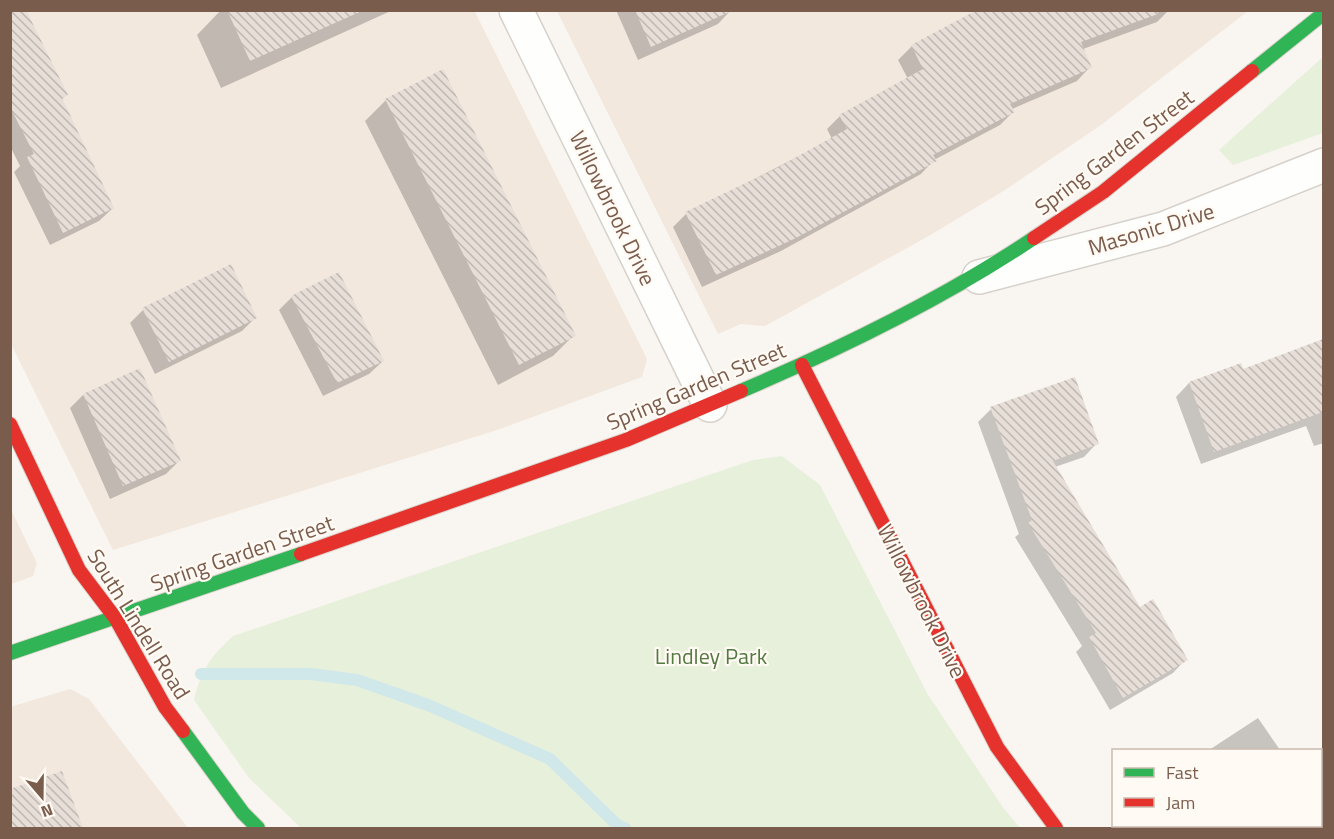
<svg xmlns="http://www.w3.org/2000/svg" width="1334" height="839" viewBox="0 0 1334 839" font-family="'Titillium Web',sans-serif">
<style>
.residential{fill:#f2e8de}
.green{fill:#e7f0db}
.shadow{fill:#0003}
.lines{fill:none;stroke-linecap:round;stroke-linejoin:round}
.stream{stroke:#d0e8ea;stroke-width:12}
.building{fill:url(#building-back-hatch)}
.street-casing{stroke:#d7d1cb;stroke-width:36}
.fast-casing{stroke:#d9d2cb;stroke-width:16}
.jam-casing{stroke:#d9d2cb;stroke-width:16}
.street{stroke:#fefefd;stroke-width:33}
.fast{stroke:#30b455;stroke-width:14}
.jam{stroke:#e5322d;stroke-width:14}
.labels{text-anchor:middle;stroke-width:4.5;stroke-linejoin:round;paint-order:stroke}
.street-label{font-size:22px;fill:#7a5c4d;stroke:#fffaf3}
.park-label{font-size:22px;fill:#537a41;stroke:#fffaf3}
</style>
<defs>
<pattern id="building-back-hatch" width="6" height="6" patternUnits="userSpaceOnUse" patternTransform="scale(1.5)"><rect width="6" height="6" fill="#e6ded7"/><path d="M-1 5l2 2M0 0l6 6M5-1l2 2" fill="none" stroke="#bfb7b1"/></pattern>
</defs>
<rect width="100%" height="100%" fill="#f9f5f0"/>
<!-- residential -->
<g class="residential">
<path d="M 474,10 L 647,359 L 642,377 L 497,430 L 113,550 L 11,344 L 11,11 Z"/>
<path d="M 557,11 L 1248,11 L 1101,125 L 1005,190 L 927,237 L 765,326 L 741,324 L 718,334 Z"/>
<path d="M 11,510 L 37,563 L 33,576 L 11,584 Z"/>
<path d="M 70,689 L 89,699 L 188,828 L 11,828 L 10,707 Z"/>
</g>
<!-- green -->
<g class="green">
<path d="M 1323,57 L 1323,133 L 1233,165 L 1219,150 Z"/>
<path d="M 782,456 L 820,485 L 927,693 L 1002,806 L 1020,828 L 301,828 L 249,778 L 194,700 C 202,669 209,658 233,636 L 753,460 Z"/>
</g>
<!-- shadow -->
<g class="shadow">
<path d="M 10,10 L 67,94 L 61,100 L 113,208 L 99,221 L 50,245 L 14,172 L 20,166 L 10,146 Z"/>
<path d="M 221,10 L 393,10 L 221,88 L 197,35 Z"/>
<path d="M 616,10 L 731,10 L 718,24 L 638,60 Z"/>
<path d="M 978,10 L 1169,10 L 1157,22 L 1083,49 L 1090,67 L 1077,81 L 1012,109 L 1013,112 L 1000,125 L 934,160 L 921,174 L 781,251 L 702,287 L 673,227 L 686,214 L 832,139 L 827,129 L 840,116 L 908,79 L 898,60 L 912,46 Z"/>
<path d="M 386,100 L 574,335 L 553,356 L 498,385 L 365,121 Z"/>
<path d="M 292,297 L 383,361 L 369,374 L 323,396 L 279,310 Z"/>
<path d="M 143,310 L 255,318 L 242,331 L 155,374 L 130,323 Z"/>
<path d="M 1324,341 L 1324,443 L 1314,446 L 1306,426 L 1201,464 L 1176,397 L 1189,383 L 1240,365 L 1242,370 Z"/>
<path d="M 83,395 L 179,461 L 166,474 L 110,499 L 70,408 Z"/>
<path d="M 991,409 L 1097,443 L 1084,457 L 1055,467 L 1140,609 L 1186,659 L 1173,673 L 1110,710 L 1076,652 L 1082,646 L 1015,537 L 1019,534 L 978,422 Z"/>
<path d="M 1258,718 L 1280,750 L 1209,750 Z"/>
<path d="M 61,772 L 81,828 L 10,828 L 10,791 Z"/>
<path d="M 1320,807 L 1324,811 L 1324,828 L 1229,828 L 1227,826 L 1320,826 Z"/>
<path d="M 1195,826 L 1210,826 L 1206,828 L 1197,828 Z"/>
</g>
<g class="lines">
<!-- stream -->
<path class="stream" d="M 201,674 L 311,674 L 357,680 L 428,705 L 550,759 L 617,825 L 625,828"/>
</g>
<!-- building -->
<g class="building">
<path d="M 10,10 L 26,10 L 68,95 L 62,98 L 114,208 L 63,233 L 27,157 L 34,154 L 10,107 Z"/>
<path d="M 227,10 L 364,10 L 250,61 Z"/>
<path d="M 635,10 L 734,10 L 651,47 Z"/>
<path d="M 977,10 L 1157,10 L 1158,14 L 1081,42 L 1092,68 L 1010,104 L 1015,112 L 933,155 L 937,161 L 796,238 L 716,275 L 685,212 L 775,169 L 847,129 L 839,115 L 923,69 L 911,45 Z"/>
<path d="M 443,69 L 576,336 L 519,365 L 385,99 Z"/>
<path d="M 231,264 L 257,318 L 169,362 L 142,308 Z"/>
<path d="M 339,272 L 384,361 L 337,383 L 291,296 Z"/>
<path d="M 1323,339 L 1323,412 L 1214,452 L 1189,382 L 1241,363 L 1243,369 Z"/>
<path d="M 140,368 L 181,461 L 123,486 L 83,394 Z"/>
<path d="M 1075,377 L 1099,444 L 1053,461 L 1140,607 L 1153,599 L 1188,660 L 1123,698 L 1089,637 L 1096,633 L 1028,523 L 1032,520 L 990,407 Z"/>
<path d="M 62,771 L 83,828 L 10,828 L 10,789 Z"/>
</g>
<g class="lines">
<defs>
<g id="street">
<path d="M 516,10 L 710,405"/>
<path d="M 979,277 L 1163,229 L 1324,165"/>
</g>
<g id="fast">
<path d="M 1252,71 L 1324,13"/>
<path d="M 741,391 C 842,348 943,299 1034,238"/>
<path d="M 10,653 L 301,554"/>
<path d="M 183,731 L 243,813 L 258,828"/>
</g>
<g id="jam">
<path d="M 1034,238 L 1103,192 L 1252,71"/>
<path d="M 802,365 L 997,747 L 1056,828"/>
<path d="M 10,424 L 79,570 L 116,619 L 165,707 L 183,731"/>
<path d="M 301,554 L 626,440 L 741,391"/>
</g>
</defs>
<!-- street casing -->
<use href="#street" class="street-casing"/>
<!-- fast casing -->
<use href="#fast" class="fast-casing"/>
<!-- jam casing -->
<use href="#jam" class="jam-casing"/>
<!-- street -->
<use href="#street" class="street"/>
<!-- fast -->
<use href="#fast" class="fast"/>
<!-- jam -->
<use href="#jam" class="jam"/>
</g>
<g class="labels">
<!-- street labels -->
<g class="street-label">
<text transform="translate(1114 152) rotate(-37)" y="8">Spring Garden Street</text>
<text transform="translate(613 208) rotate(64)" y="8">Willowbrook Drive</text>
<text transform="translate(1151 229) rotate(-17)" y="8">Masonic Drive</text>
<text transform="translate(696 386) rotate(-23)" y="8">Spring Garden Street</text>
<text transform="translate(242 553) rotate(-19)" y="8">Spring Garden Street</text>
<text transform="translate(922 601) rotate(63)" y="8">Willowbrook Drive</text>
<text transform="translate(139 624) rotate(58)" y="8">South Lindell Road</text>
</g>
<!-- park labels -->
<g class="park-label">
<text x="711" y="664">Lindley Park</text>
</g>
</g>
<!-- border -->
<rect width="1334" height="839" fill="none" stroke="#7a5c4d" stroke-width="24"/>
<!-- legend -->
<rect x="1112" y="749" width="210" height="78" fill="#fffaf3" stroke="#cabbb1" stroke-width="1.5"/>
<rect x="1124" y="768" width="30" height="9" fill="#30b455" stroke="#cabbb1" stroke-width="1.5"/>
<text x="1166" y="779" font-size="18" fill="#7a5c4d">Fast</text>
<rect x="1124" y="798" width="30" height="9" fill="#e5322d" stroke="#cabbb1" stroke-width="1.5"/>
<text x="1166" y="809" font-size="18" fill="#7a5c4d">Jam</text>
<!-- north arrow -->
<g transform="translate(42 797) rotate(160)" stroke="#fffaf3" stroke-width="4.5" paint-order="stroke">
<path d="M0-4.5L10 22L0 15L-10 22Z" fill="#7a5c4d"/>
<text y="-9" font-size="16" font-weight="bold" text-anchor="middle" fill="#7a5c4d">N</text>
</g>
</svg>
